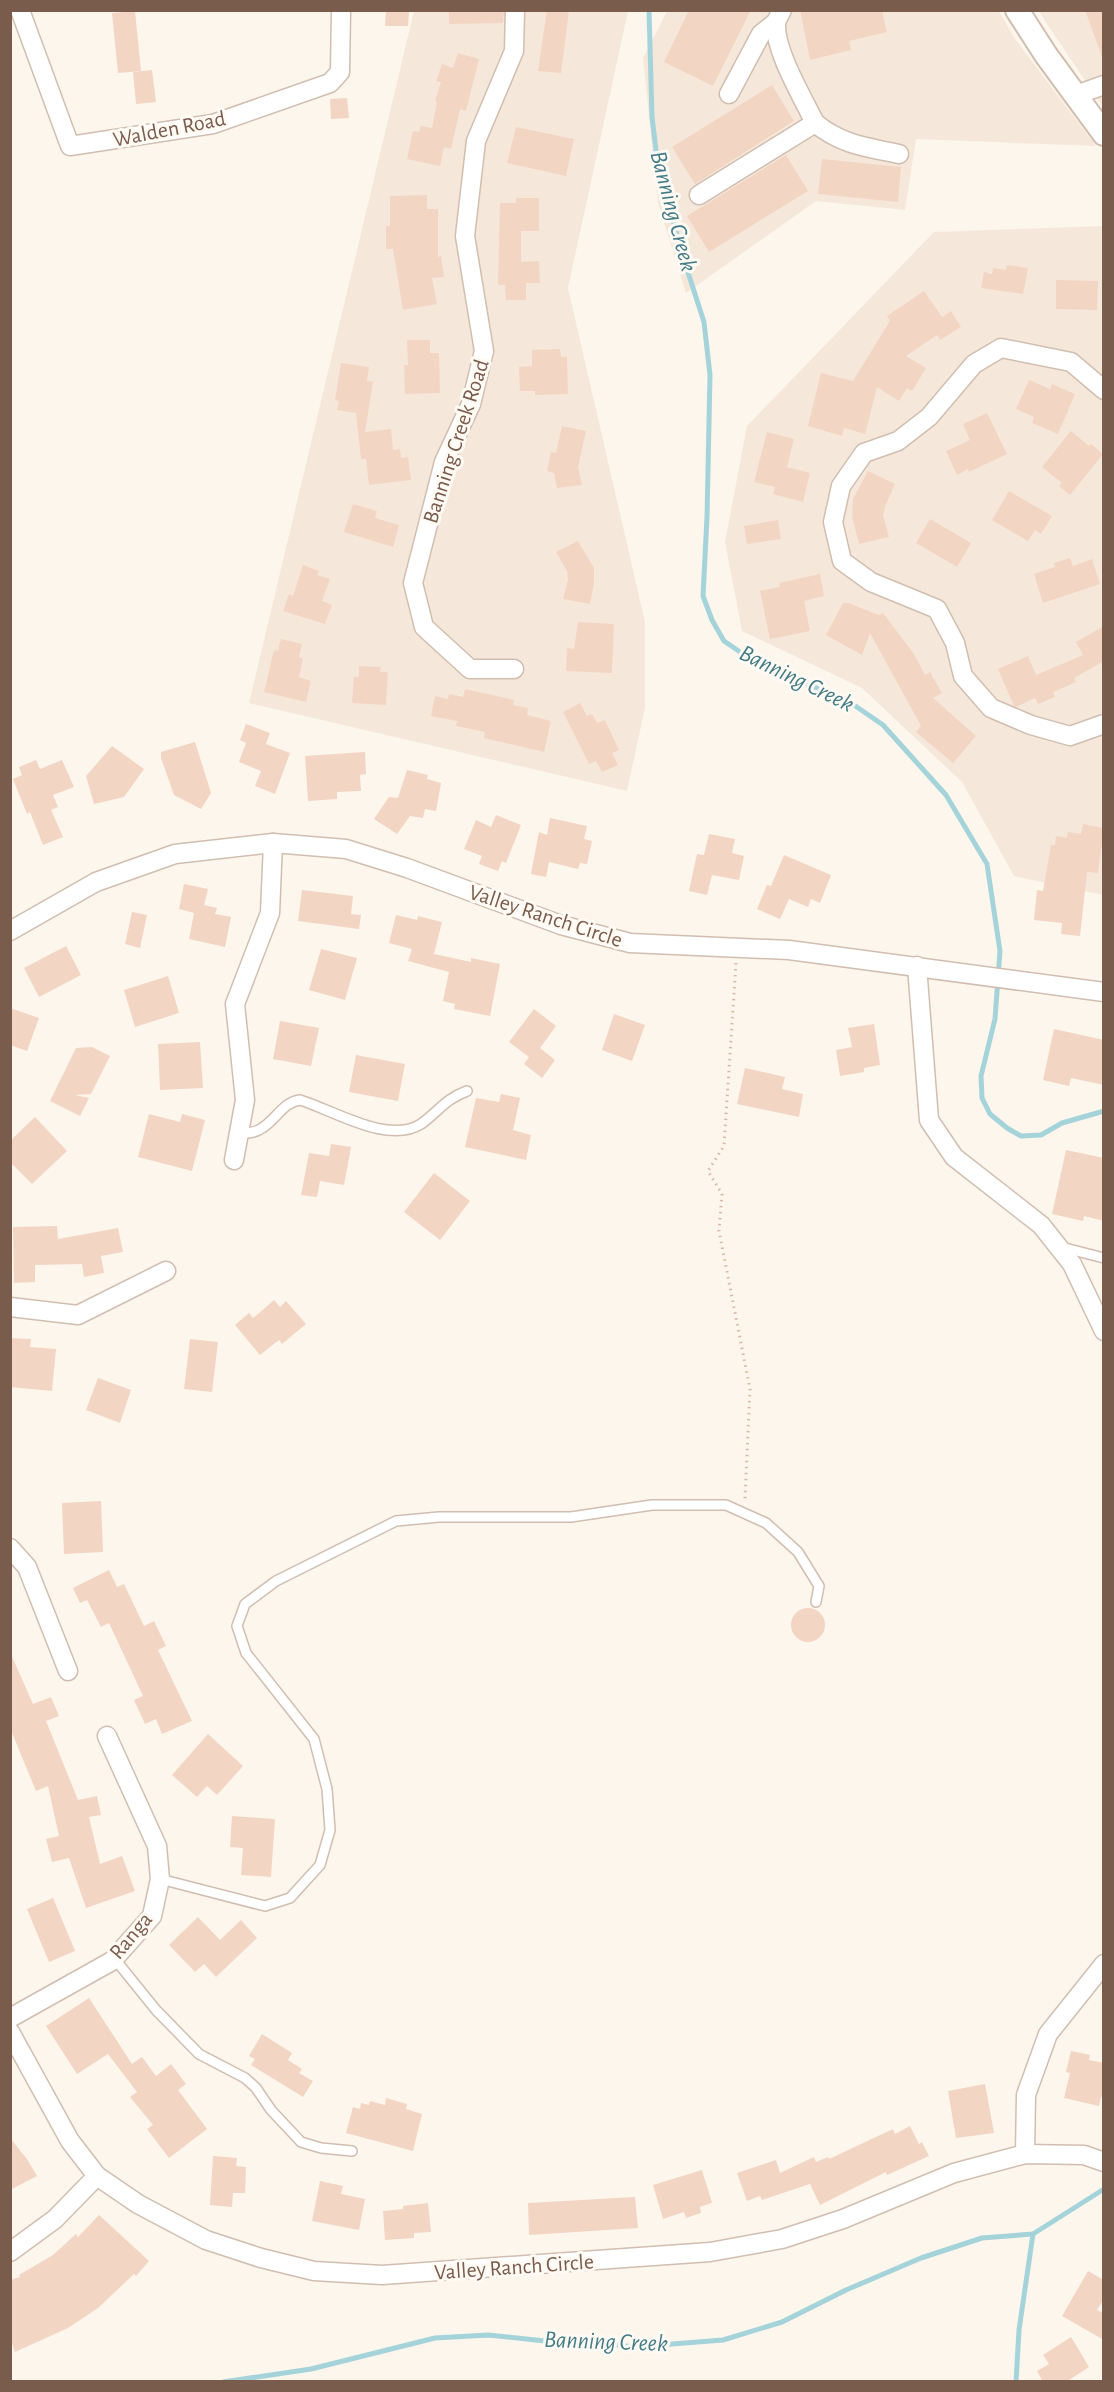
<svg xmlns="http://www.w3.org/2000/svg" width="1114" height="2392" viewBox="0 0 1114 2392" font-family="'Alegreya Sans',sans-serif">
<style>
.residential{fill:#f5e8da}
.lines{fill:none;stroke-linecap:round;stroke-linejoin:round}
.stream{stroke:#a5d3da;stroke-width:5}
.building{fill:#f3d5c3}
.service-casing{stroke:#d1beb0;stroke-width:12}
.minor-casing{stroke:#d1beb0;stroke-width:21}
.tertiary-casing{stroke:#d1beb0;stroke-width:26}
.path{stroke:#d9b8a5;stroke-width:3;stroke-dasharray:1.5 4.5;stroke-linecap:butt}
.service{stroke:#fff;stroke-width:9}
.minor{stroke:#fff;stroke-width:18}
.tertiary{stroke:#fff;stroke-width:22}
.labels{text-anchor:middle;stroke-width:6;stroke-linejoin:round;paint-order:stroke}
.street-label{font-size:22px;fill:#7a5c4d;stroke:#fffaf3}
.water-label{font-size:24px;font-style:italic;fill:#437c86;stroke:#fffaf3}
</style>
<rect width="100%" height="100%" fill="#fdf6ec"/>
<!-- residential -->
<g class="residential">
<path d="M 414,11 L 628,11 L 568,288 L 645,622 L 645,708 L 627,791 L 249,703 Z"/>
<path d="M 667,11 L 999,11 L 1015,39 L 1096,146 L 916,139 L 905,210 L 816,201 L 686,293 L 658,203 L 643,58 Z"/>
<path d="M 1039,11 L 1103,11 L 1103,107 L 1047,24 Z"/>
<path d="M 1103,226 L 1103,895 L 1014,876 L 962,782 L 862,688 L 742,631 L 725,542 L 747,426 L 934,232 Z"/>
</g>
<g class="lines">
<!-- stream -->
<g class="stream">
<path d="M 649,10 L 652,117 L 658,167 L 684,260 L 704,322 L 710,375 L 707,517 L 703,596 L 712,620 L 724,641 L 746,656 L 854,705 L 883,725 L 946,795 L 987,864 L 1000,951 L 995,1019 L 981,1076 L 982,1098 L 990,1114 L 1007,1128 L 1021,1136 L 1041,1135 L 1062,1123 L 1104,1111"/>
<path d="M 223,2382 L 311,2369 L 435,2338 L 488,2335 L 545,2341 L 594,2342 L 634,2347 L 723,2340 L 782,2322 L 846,2290 L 921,2258 L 982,2238 L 1033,2234 L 1104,2189"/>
<path d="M 1016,2382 L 1019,2330 L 1033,2234"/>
</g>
</g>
<!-- building -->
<g class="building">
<path d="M 386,10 L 409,12 L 408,26 L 385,26 Z"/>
<path d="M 449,10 L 504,10 L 503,23 L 449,24 Z"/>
<path d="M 547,10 L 569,10 L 561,73 L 538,71 Z"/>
<path d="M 689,10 L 751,10 L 713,86 L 664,62 Z"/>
<path d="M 800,10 L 882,10 L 887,32 L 849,41 L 851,50 L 810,60 Z"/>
<path d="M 1085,10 L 1104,10 L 1104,56 L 1102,57 Z"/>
<path d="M 135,11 L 141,71 L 118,73 L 112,13 Z"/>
<path d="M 458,53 L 479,59 L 466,111 L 460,109 L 451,149 L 444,147 L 440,166 L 407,159 L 413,131 L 419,132 L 421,126 L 432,128 L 437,102 L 435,101 L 441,82 L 436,81 L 442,64 L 453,68 Z"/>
<path d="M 152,70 L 156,102 L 136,104 L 133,72 Z"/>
<path d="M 772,85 L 794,121 L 695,184 L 672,147 Z"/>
<path d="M 347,98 L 349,118 L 331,119 L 330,99 Z"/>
<path d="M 516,127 L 574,139 L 566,176 L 507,163 Z"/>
<path d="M 786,155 L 808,191 L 709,252 L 687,216 Z"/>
<path d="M 822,159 L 901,167 L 898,202 L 818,194 Z"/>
<path d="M 427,195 L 427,209 L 438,209 L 438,257 L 441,256 L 444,277 L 432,278 L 437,304 L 403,310 L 393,249 L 386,249 L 386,226 L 390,226 L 390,196 Z"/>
<path d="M 516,198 L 539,198 L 539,231 L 521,231 L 521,262 L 539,261 L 540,283 L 526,283 L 526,300 L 506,300 L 505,285 L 498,285 L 500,203 L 516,203 Z"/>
<path d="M 1007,265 L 1028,268 L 1023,294 L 981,288 L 984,272 L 992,274 L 993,268 L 1006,270 Z"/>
<path d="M 1056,280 L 1098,281 L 1097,310 L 1056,309 Z"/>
<path d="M 924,291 L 942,317 L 951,311 L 961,327 L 940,340 L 937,335 L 906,356 L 926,368 L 912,391 L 907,388 L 899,401 L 877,387 L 865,434 L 844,428 L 842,436 L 808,426 L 821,373 L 853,381 L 890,321 L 887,316 Z"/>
<path d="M 407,340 L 430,340 L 430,353 L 439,353 L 440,393 L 405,394 L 404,365 L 408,365 Z"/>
<path d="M 560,349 L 561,357 L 567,357 L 568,394 L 535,395 L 535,391 L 520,391 L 519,367 L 532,366 L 532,350 Z"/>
<path d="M 341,363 L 369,367 L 367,381 L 373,382 L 365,432 L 391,429 L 393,450 L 400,449 L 401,458 L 408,457 L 411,480 L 369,485 L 366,459 L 361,459 L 356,413 L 337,410 L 339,401 L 335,400 Z"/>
<path d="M 1029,380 L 1050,389 L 1052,384 L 1075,394 L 1058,434 L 1032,423 L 1034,417 L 1016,409 Z"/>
<path d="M 987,413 L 1007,454 L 969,472 L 968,469 L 957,475 L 946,451 L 970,440 L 963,424 Z"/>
<path d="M 562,426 L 586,431 L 578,467 L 582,485 L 557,488 L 554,473 L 547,471 L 551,452 L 556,453 Z"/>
<path d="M 1071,431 L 1089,446 L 1091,444 L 1103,454 L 1070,495 L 1059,486 L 1062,483 L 1042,467 Z"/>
<path d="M 767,432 L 794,439 L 787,467 L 810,473 L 803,502 L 773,494 L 775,487 L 754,482 Z"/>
<path d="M 868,471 L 895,484 L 885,506 L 883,515 L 889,537 L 859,544 L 852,517 L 853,499 Z"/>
<path d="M 1009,491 L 1052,516 L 1041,534 L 1035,530 L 1028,541 L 992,520 Z"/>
<path d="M 353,504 L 377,511 L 375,518 L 399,525 L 393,547 L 344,532 Z"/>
<path d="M 930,519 L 971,543 L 957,567 L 916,543 Z"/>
<path d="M 778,520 L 781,539 L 747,544 L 744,526 Z"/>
<path d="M 578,541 L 594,568 L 594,583 L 590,604 L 563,599 L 568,580 L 567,571 L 556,552 Z"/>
<path d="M 1070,558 L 1073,566 L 1092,559 L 1100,584 L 1043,603 L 1034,574 L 1055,567 L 1054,563 Z"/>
<path d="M 303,565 L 319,571 L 317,575 L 330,579 L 322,601 L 332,605 L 325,624 L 283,611 L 289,594 L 293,596 Z"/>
<path d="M 820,574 L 824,596 L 804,601 L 810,631 L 770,639 L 760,591 L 780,587 L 779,583 Z"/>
<path d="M 843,603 L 848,603 L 879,615 L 883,613 L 914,654 L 925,675 L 930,672 L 942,693 L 933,698 L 976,736 L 953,763 L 916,732 L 921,726 L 870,633 L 862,655 L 826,635 Z"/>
<path d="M 578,622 L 614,624 L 612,673 L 566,671 L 567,648 L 574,649 Z"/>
<path d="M 1104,626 L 1104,661 L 1074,678 L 1076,682 L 1053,692 L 1055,697 L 1038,704 L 1035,698 L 1016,707 L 1014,706 L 998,669 L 1028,656 L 1036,675 L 1083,655 L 1076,642 Z"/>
<path d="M 281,639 L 302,644 L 299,657 L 303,658 L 299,677 L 311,681 L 306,702 L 264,692 L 274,650 L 278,651 Z"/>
<path d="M 359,666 L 381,667 L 380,672 L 388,672 L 386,705 L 352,703 L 354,677 L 359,677 Z"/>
<path d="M 465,689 L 514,700 L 513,705 L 528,708 L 527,715 L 551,721 L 544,752 L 484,738 L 485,732 L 456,726 L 457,721 L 431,716 L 435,696 L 448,699 L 449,694 L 463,697 Z"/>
<path d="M 580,703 L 587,716 L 592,714 L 597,723 L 605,720 L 619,750 L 612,753 L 618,765 L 602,772 L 596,761 L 589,764 L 563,712 Z"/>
<path d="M 246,724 L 270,733 L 266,744 L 290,753 L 275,794 L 255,786 L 261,771 L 239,762 L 246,743 L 240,740 Z"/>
<path d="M 195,742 L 211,793 L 201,809 L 174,795 L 161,758 L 161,752 Z"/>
<path d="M 112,746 L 144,769 L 124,797 L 94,804 L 86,776 Z"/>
<path d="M 365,752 L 366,774 L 360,775 L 361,791 L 337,792 L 337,799 L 308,801 L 305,756 Z"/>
<path d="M 36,760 L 40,769 L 62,760 L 74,787 L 53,795 L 58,807 L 51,810 L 63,837 L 43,845 L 30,812 L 27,814 L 13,779 L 22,775 L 19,767 Z"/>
<path d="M 407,770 L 428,775 L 427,779 L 441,783 L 436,811 L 425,809 L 423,818 L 410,816 L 397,834 L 374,819 L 389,797 L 398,798 Z"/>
<path d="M 496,815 L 521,825 L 506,863 L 502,861 L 498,871 L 479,864 L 482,856 L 464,849 L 476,820 L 491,827 Z"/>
<path d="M 550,818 L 587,826 L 584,839 L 592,841 L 587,864 L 580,863 L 578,869 L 549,862 L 546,877 L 531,874 L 539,832 L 547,835 Z"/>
<path d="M 1083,824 L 1104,828 L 1098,873 L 1087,872 L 1080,936 L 1061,934 L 1062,923 L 1034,920 L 1037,890 L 1043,891 L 1051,845 L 1055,845 L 1056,836 L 1067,838 L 1068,832 L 1081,834 Z"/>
<path d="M 709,834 L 735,839 L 732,853 L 744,856 L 739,880 L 712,875 L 707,895 L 689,891 L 697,854 L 704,855 Z"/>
<path d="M 784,855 L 831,875 L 820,903 L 811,899 L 808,907 L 789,899 L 780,919 L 757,909 L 767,885 L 771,886 Z"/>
<path d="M 184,884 L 208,889 L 204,905 L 217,908 L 215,914 L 231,917 L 225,947 L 189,939 L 194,913 L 179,909 Z"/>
<path d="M 302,890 L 353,896 L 351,914 L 361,915 L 359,929 L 298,921 Z"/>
<path d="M 132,912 L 147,915 L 140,948 L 125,944 Z"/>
<path d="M 396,915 L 417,920 L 418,916 L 442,922 L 434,954 L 471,962 L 471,958 L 500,964 L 490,1016 L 454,1009 L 455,1004 L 443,1001 L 449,972 L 408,961 L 412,949 L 389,943 Z"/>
<path d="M 66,946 L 81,975 L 39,997 L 24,968 Z"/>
<path d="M 321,949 L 357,958 L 345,1000 L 309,990 Z"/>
<path d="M 168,976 L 179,1013 L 135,1027 L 124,990 Z"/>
<path d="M 10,1008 L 39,1018 L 27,1051 L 10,1045 Z"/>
<path d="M 534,1009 L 556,1026 L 540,1048 L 555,1060 L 542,1078 L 524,1064 L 529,1057 L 509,1042 Z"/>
<path d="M 614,1014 L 645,1025 L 632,1061 L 602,1050 Z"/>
<path d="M 280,1021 L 319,1028 L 311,1066 L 273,1059 Z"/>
<path d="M 874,1024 L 880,1065 L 864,1068 L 864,1072 L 840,1076 L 836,1050 L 852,1047 L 848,1028 Z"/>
<path d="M 1054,1029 L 1104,1040 L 1104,1085 L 1071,1078 L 1069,1086 L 1043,1080 Z"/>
<path d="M 200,1042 L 203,1088 L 160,1090 L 158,1044 Z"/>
<path d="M 92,1047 L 110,1056 L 91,1094 L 75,1095 L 89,1098 L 80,1116 L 50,1101 L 76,1048 Z"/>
<path d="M 356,1055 L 405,1064 L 398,1101 L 349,1092 Z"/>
<path d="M 745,1068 L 785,1077 L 782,1089 L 803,1094 L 799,1117 L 737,1104 Z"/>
<path d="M 501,1094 L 520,1098 L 513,1130 L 531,1135 L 526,1160 L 465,1147 L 476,1098 L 499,1102 Z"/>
<path d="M 149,1114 L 180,1122 L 182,1114 L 205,1120 L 192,1171 L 138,1157 Z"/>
<path d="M 35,1117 L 67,1151 L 32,1184 L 10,1162 L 10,1141 Z"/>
<path d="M 331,1144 L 351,1147 L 344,1185 L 320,1181 L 317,1197 L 301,1195 L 309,1153 L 329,1156 Z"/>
<path d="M 1066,1150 L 1104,1158 L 1104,1221 L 1084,1216 L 1083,1221 L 1052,1214 Z"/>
<path d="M 434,1173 L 470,1201 L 440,1240 L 404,1212 Z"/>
<path d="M 57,1226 L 58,1239 L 118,1228 L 123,1252 L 101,1256 L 104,1273 L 84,1277 L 82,1264 L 35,1265 L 35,1282 L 14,1283 L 13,1227 Z"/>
<path d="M 274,1300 L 280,1307 L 286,1301 L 306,1324 L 282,1344 L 279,1340 L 260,1355 L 235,1325 L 249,1313 L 253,1318 Z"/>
<path d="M 10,1338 L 31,1339 L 30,1347 L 56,1349 L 52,1391 L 10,1387 Z"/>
<path d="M 190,1339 L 218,1342 L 212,1392 L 184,1389 Z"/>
<path d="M 98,1378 L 131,1390 L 120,1423 L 86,1410 Z"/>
<path d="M 101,1501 L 103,1552 L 64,1554 L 62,1503 Z"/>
<path d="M 109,1570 L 117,1587 L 124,1584 L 144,1626 L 154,1621 L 166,1646 L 158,1650 L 192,1721 L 162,1734 L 156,1719 L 145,1724 L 134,1700 L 143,1696 L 109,1623 L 101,1627 L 87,1600 L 80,1603 L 73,1588 Z"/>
<circle cx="808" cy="1625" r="17"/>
<path d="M 10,1652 L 33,1704 L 51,1697 L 59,1716 L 46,1721 L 78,1800 L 97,1796 L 101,1815 L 89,1817 L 100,1864 L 122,1856 L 135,1891 L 86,1908 L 69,1858 L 52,1862 L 46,1839 L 59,1836 L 48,1786 L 36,1791 L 10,1728 Z"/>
<path d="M 208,1734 L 243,1766 L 217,1795 L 207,1786 L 197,1797 L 172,1775 Z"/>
<path d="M 232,1816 L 275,1819 L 271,1877 L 241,1875 L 243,1848 L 230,1847 Z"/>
<path d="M 53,1898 L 75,1951 L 49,1962 L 27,1909 Z"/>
<path d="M 198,1917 L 220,1940 L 241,1920 L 257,1938 L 216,1977 L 204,1964 L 195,1972 L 169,1945 Z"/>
<path d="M 89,1998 L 132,2064 L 142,2057 L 156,2076 L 171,2064 L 186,2084 L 178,2090 L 207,2129 L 169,2158 L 147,2129 L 153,2125 L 130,2097 L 137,2092 L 108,2054 L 77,2074 L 46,2026 Z"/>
<path d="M 262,2034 L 292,2053 L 288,2060 L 302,2069 L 299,2073 L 313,2081 L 303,2097 L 251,2065 L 255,2059 L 249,2056 Z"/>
<path d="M 1071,2051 L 1090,2055 L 1089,2060 L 1104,2063 L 1104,2097 L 1101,2097 L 1099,2106 L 1064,2098 L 1070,2073 L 1066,2072 Z"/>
<path d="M 985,2084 L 994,2133 L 956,2138 L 948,2091 Z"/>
<path d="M 386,2098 L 407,2104 L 406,2109 L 422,2114 L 413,2151 L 346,2133 L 353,2107 L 360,2109 L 361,2103 L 369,2105 L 370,2101 L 385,2105 Z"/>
<path d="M 910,2126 L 919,2144 L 922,2142 L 929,2156 L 887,2175 L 886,2172 L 820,2205 L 810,2184 L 762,2200 L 760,2196 L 747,2201 L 737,2173 L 776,2160 L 780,2173 L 814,2157 L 816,2162 L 828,2157 L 829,2159 L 893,2129 L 895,2134 Z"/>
<path d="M 10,2138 L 27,2159 L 37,2176 L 10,2190 Z"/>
<path d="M 213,2156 L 237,2158 L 236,2166 L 246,2167 L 245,2193 L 233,2193 L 232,2207 L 210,2205 Z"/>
<path d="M 702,2170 L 712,2203 L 700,2207 L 701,2213 L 686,2218 L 684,2212 L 663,2219 L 653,2185 Z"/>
<path d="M 320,2181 L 343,2186 L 341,2194 L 365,2199 L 359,2230 L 312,2221 Z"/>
<path d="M 635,2197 L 638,2228 L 529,2235 L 528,2203 Z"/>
<path d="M 428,2203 L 431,2232 L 414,2233 L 414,2238 L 385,2240 L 383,2211 L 403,2209 L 403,2206 Z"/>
<path d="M 99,2215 L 149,2261 L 136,2276 L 134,2274 L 98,2308 L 68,2328 L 15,2352 L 10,2337 L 10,2280 L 20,2277 L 19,2275 L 53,2255 L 76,2234 L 78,2237 Z"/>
<path d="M 1088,2271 L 1104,2280 L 1104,2299 L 1097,2310 L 1104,2313 L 1104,2340 L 1062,2316 Z"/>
<path d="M 1071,2337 L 1089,2367 L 1066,2382 L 1043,2382 L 1037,2371 L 1049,2364 L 1043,2355 Z"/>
</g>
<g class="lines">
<defs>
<g id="service">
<path d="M 239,1134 C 247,1133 256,1133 262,1128 C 276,1120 283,1102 300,1100 C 333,1110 388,1145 421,1124 C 438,1112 445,1099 467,1091"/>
<path d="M 1061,1247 L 1104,1258"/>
<path d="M 160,1879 L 265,1906 L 290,1898 L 320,1865 L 330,1830 L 327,1789 L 314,1739 L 246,1653 L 237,1626 L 245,1604 L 276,1581 L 396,1521 L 439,1517 L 571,1517 L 652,1505 L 726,1505 L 766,1523 L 798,1552 L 819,1586 L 816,1602"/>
<path d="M 114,1958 L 156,2010 L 199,2054 L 245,2078 L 256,2088 L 271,2110 L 301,2142 L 321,2148 L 352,2151"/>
</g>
<g id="minor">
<path d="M 20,10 L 70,146 L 213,124 L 330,83 L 340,72 L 341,10"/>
<path d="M 729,94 L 761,34 L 776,22"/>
<path d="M 1076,95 L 1104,85"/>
<path d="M 815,123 C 842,145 866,147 899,154"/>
<path d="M 699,195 L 815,123 C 803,98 774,50 776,23 C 777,19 780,14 782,10"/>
<path d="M 1104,390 L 1071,362 L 1001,348 L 974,364 L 929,417 L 898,441 L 864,453 L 841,486 L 833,522 L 842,561 L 871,582 L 937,609 L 955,643 L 963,676 L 991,708 L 1031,725 L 1070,736 L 1104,724"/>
<path d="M 514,669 L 470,669 L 424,627 L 413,583 L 444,462 L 471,404 L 484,351 L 465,236 L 476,141 L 514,51 L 515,10"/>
<path d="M 10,931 L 96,882 L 175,854 L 273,843 L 346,849 L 407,868 L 561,925 L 630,943 L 789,950 L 1104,992"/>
<path d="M 917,966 L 929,1120 L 954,1157 L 1041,1225 L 1072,1264 L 1104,1331"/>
<path d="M 234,1160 L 245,1100 L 235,1004 L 270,913 L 273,843"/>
<path d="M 10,1307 L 78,1315 L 166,1271"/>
<path d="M 10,1548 L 27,1567 L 68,1671"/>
<path d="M 10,2018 L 112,1961 L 152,1916 L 160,1879 L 157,1846 L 107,1736"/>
<path d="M 10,2032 L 70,2141 L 97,2176 L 138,2204 L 206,2240 L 261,2258 L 314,2271 L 382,2275 L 710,2252 L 782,2239 L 843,2219 L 954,2173 L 1025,2154 L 1084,2155 L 1104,2162"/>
<path d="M 1025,2154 L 1026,2095 L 1048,2034 L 1104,1964"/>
<path d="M 10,2252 L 55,2219 L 97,2176"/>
</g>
<path id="tertiary" d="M 1017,10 L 1046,55 L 1104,134"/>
</defs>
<!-- service casing -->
<use href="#service" class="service-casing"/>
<!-- minor casing -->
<use href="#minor" class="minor-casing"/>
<!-- tertiary casing -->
<use href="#tertiary" class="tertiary-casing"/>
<!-- path -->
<path class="path" d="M 736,963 L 724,1146 L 708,1171 L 722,1194 L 719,1231 L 750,1389 L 745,1499"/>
<!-- service -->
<use href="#service" class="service"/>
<!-- minor -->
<use href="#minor" class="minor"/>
<!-- tertiary -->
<use href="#tertiary" class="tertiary"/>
</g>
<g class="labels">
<!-- street labels -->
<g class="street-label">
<text transform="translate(169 128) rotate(-11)" y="8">Walden Road</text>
<text transform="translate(455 441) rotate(-72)" y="8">Banning Creek Road</text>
<text transform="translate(546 915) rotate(18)" y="8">Valley Ranch Circle</text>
<text transform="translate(130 1935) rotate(-50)" y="8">Ranga</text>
<text transform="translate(514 2266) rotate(-4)" y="8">Valley Ranch Circle</text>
</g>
<!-- water labels -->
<g class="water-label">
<text transform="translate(674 211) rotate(75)" y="8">Banning Creek</text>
<text transform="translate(797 678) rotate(26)" y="8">Banning Creek</text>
<text transform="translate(606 2341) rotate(2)" y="8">Banning Creek</text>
</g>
</g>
<!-- border -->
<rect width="1114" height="2392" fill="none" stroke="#7a5c4d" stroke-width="24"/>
</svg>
